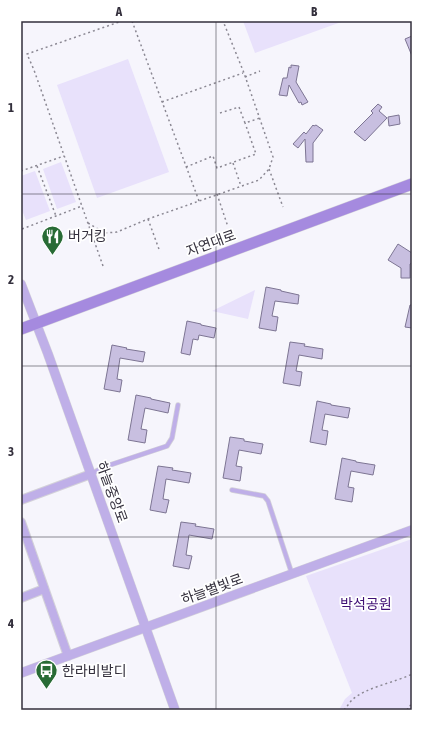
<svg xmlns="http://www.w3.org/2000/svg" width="433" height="731" viewBox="0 0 433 731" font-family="'Asap Condensed','Noto Sans KR',sans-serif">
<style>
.green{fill:#e8e1fb}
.building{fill:#c8bfe0;stroke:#7d7593}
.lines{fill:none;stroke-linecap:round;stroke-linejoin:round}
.service-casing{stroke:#d3d1d9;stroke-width:5.5}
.minor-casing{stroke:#d3d1d9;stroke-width:10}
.tertiary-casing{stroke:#d3d1d9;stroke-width:10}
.secondary-casing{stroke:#d3d1d9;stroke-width:12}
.path{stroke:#8b8893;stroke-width:1.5;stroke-dasharray:2 3;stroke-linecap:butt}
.service{stroke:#bfafe8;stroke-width:4}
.minor{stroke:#bfafe8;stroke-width:8}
.tertiary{stroke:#bfafe8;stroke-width:9}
.secondary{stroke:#a58adf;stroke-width:11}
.grid{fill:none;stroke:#332f3c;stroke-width:1;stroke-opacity:0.55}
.labels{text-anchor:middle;stroke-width:3.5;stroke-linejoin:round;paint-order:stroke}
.poi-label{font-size:14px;fill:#332f3c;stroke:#fff;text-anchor:start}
.street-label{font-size:14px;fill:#332f3c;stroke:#fff}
.park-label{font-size:14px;fill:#3f1075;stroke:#fff}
.neatline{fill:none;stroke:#332f3c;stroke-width:1.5}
.grid-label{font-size:13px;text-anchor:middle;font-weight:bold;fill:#332f3c}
</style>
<rect width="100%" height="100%" fill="#f6f5fc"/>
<!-- green -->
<g class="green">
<path d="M 243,21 L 344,21 L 255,53 Z"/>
<path d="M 128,59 L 169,172 L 97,198 L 57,85 Z"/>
<path d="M 61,162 L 76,202 L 57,209 L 43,169 Z"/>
<path d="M 35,171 L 50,211 L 26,220 L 21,208 L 21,176 Z"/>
<path d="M 255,290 L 248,319 L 212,311 Z"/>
<path d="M 412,539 L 412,710 L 339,710 L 345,699 L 352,693 L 306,576 Z"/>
</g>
<!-- building -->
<g class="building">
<path d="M 412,36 L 412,56 L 405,39 Z"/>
<path d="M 291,65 L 299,66 L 296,82 L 308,102 L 302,105 L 301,102 L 299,103 L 289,85 L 287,96 L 279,95 L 283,78 L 287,78 L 289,67 L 291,68 Z"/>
<path d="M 378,104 L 382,107 L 379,111 L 387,118 L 365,141 L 354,132 L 373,113 L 371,111 Z"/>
<path d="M 399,115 L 400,124 L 389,126 L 388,117 Z"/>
<path d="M 313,125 L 314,126 L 316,125 L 323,130 L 313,143 L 313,162 L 306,162 L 305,139 L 298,148 L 293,144 L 304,132 L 306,134 Z"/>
<path d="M 398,244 L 412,253 L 412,263 L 410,264 L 410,278 L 401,278 L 401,268 L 388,260 Z"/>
<path d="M 266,287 L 281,290 L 281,291 L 299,295 L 298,304 L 275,301 L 272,316 L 278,317 L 276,331 L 259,328 Z"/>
<path d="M 410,305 L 412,305 L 412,328 L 405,327 Z"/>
<path d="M 187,321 L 201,324 L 201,325 L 216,328 L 214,338 L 199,335 L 198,340 L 193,339 L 190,355 L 181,353 Z"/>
<path d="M 290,342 L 305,344 L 304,346 L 323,349 L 322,359 L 299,355 L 296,371 L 302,372 L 300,386 L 283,383 Z"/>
<path d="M 112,345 L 127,348 L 126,349 L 145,352 L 143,362 L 120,358 L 117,379 L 122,380 L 120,392 L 104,389 Z"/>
<path d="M 136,395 L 151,398 L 151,399 L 170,403 L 168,413 L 145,408 L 141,429 L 147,430 L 145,443 L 128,440 Z"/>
<path d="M 317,401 L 331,404 L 331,405 L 350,408 L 348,418 L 325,414 L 322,430 L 328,431 L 326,445 L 310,442 Z"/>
<path d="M 230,437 L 244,439 L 244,441 L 263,444 L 261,454 L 239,450 L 236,466 L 242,467 L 240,481 L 223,478 Z"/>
<path d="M 342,458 L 356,461 L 356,462 L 375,465 L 373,475 L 351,471 L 348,487 L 354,488 L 352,502 L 335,499 Z"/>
<path d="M 158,466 L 173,468 L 172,470 L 191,473 L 189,483 L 166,479 L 163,499 L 169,500 L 166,513 L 150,510 Z"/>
<path d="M 181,522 L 196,524 L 195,526 L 214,529 L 212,539 L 189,535 L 186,555 L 192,556 L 189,569 L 173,566 Z"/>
</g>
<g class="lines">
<defs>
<g id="service">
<path d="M 91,474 L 104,467 L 167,446 L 172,438 L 178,405"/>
<path d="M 232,490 L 264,496 L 268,501 L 292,574"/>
</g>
<g id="minor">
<path d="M 21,500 L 91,474"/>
<path d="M 21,522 L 68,656"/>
<path d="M 21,598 L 44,589"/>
</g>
<g id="tertiary">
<path d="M 21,284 L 48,354 L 175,710"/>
<path d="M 21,673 L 412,530"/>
</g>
<path id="secondary" d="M 21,329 L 412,184"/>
</defs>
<!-- service casing -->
<use href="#service" class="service-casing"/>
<!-- minor casing -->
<use href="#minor" class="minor-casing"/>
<!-- tertiary casing -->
<use href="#tertiary" class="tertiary-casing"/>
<!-- secondary casing -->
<use href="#secondary" class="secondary-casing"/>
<!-- path -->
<g class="path">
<path d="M 132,21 L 199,201"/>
<path d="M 245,77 L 260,71"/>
<path d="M 162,102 L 243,73"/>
<path d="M 220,113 L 239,107 L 245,123 L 260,118"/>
<path d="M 233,163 L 241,186"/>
<path d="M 37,166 L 56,216"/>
<path d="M 186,167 L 213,156 L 217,168 L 256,154 L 245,123"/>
<path d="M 269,169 L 283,207"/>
<path d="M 21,171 L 64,156"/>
<path d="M 217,194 L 228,227"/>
<path d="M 148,219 L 160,252"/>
<path d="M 88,223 L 105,233 L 117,232 L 148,219 L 259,180 L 269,169 L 273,157 L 244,73 L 223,21"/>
<path d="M 22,229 L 82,206"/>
<path d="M 103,266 L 34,70 L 27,54 L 122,21"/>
<path d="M 344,710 C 347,707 349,703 352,700 C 366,687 394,683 412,674"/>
<path d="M 407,710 L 409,706 L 412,705"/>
</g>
<!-- service -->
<use href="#service" class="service"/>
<!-- minor -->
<use href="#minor" class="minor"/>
<!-- tertiary -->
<use href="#tertiary" class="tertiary"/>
<!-- secondary -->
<use href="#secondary" class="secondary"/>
</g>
<!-- grid -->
<path class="grid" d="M 216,21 L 216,710M 21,194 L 412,194M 21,366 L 412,366M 21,537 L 412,537"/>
<!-- icons -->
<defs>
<symbol id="restaurant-pin" viewBox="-11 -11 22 30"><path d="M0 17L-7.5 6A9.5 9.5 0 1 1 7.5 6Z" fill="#286b35" stroke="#fff"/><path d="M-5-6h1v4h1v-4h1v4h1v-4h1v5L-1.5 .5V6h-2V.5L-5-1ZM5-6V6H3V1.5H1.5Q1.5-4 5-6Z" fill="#fff"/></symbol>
<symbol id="bus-pin" viewBox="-11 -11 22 30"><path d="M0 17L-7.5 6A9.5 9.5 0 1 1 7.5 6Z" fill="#286b35" stroke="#fff"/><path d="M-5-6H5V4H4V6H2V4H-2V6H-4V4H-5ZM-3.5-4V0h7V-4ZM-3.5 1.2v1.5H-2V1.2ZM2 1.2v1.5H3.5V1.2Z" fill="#fff"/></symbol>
</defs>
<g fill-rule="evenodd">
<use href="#restaurant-pin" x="40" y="224" width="25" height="34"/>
<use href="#bus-pin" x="34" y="658" width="25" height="34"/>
</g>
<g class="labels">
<!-- poi labels -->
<g class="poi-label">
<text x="68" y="241">버거킹</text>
<text x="62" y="676">한라비발디</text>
</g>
<!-- street labels -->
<g class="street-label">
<text transform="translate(211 243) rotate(-20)" y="5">자연대로</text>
<text transform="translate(112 492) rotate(70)" y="5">하늘중앙로</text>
<text transform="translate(212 589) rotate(-20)" y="5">하늘별빛로</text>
</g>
<!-- park labels -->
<g class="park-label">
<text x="366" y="609">박석공원</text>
</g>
</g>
<!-- border -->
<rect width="433" height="731" fill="none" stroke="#ffffff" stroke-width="44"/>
<rect x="22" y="22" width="389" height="687" class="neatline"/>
<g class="grid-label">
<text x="119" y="16">A</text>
<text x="314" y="16">B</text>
<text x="11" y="112">1</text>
<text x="11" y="284">2</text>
<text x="11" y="456">3</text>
<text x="11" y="628">4</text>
</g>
</svg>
